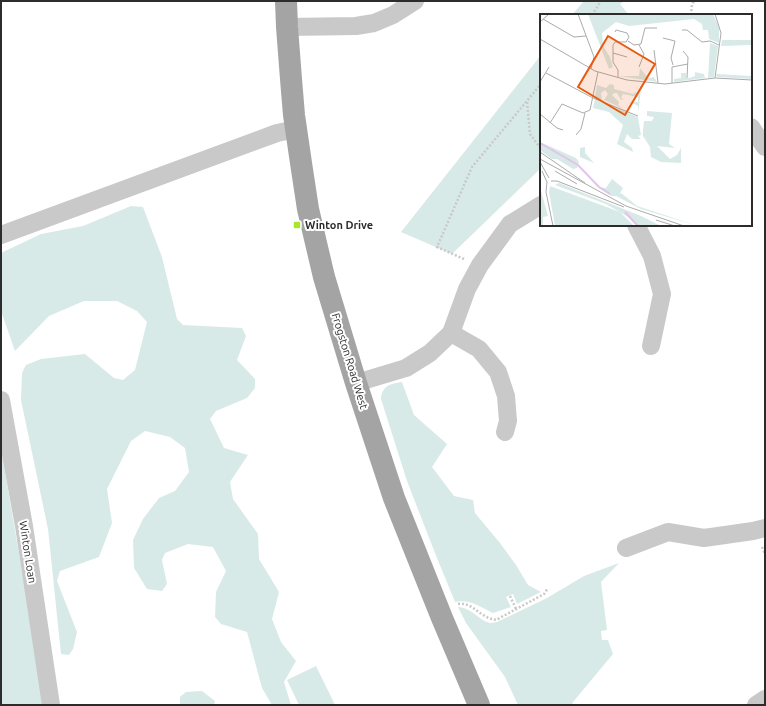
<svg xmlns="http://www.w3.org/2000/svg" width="766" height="706" viewBox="0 0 766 706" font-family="Ubuntu,sans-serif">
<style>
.green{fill:#d8eae7}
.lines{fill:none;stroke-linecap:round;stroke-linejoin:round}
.path{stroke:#c9c9c9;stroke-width:2.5;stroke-dasharray:2 2;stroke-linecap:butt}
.minor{stroke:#c9c9c9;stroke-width:18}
.major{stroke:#a4a4a4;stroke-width:22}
.poi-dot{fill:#abe62a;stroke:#fff;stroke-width:1.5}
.labels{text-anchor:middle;stroke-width:4;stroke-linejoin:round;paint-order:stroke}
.poi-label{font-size:11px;font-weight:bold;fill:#2c2c2c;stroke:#fff;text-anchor:start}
.street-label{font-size:11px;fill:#2c2c2c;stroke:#fff}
.inset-river{fill:none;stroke:#e2c4eb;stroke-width:2}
.inset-road{fill:none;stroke:#ababab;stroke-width:1}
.view{fill:#e8590c;fill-opacity:0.15;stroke:#e8590c;stroke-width:2}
.inset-edge{fill:none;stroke:#2c2c2c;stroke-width:2}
</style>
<rect width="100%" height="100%" fill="#fff"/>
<!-- green -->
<g class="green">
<path d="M 584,1 L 624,1 L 620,4 L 629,15 L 572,15 Z"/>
<path d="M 541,55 L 541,168 L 452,254 L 401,232 Z"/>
<path d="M 131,206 L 143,207 L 162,257 L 177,319 L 183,325 L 242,328 L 246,336 L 237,360 L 255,379 L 255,388 L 247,398 L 216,411 L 210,419 L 224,448 L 248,455 L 230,482 L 233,499 L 258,534 L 259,559 L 279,592 L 272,619 L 281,642 L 296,661 L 284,682 L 291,705 L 272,705 L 262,688 L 247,632 L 221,624 L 215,617 L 216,592 L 226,571 L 213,547 L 188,544 L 165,553 L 162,560 L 167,584 L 162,591 L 147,589 L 134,568 L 133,540 L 143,519 L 159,498 L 175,491 L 189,472 L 185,448 L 170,437 L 145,431 L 131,441 L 107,489 L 112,523 L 99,557 L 60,571 L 57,581 L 77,632 L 73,649 L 69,655 L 61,654 L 48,529 L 21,400 L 22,373 L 26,365 L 41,359 L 85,354 L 114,378 L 123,380 L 135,370 L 147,322 L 137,311 L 117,301 L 84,301 L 49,316 L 15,351 L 1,311 L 1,254 L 3,252 L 41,234 L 83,226 Z"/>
<path d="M 402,382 L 414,415 L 447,444 L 432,467 L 454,496 L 473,500 L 475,513 L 500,543 L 516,565 L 528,585 L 541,592 L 517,604 L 513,594 L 506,597 L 511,607 L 493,613 C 480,607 470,599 455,602 L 433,548 L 407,481 L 381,399 C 382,385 391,384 402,382 Z"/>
<path d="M 1,449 L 45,705 L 1,705 Z"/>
<path d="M 619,563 L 601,582 L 607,630 L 601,631 L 602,640 L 608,640 L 613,654 L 573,702 L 572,705 L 518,705 L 505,677 L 466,623 L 458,607 C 473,608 480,622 491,623 C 493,623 495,622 497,622 L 547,598 L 584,576 Z"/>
<path d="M 316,666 L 335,705 L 299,705 L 287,680 Z"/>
<path d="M 202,691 L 215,701 L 214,705 L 180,705 L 180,697 L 186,692 Z"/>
</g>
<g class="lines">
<!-- path -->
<g class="path">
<path d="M 592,15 L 601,1"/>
<path d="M 691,15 L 692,4 L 694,1"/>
<path d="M 527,102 L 530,134 L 541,149"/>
<path d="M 464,259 L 437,247 L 472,167 L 541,84"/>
<path d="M 762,547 L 765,554"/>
<path d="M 510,596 L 516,609"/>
<path d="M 458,604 C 471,602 478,614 489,618 C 491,619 493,619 496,620 L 544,594 L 548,588"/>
</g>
<!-- minor -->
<g class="minor">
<path d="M 287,27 L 356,26 L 374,23 L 393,15 L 415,1"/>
<path d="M 751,127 L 765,147"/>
<path d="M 636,225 L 652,256 L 662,294 L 651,346"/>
<path d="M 1,235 L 277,133 L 296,129"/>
<path d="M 451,333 L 479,349 L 498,372 L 506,396 L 508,421 L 505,432"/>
<path d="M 356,383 L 406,368 L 430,353 L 451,333 L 467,289 L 480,265 L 510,224 L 541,205"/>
<path d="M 1,400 L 24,526 L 51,705"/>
<path d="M 626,548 L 668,532 L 704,538 L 753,531 L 765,528"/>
<path d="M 756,705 L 765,699"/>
</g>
<!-- major -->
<path class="major" d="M 286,1 L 287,27 L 291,79 L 294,115 L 301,163 L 308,209 L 324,277 L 356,383 L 394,498 L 442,618 L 479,705"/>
</g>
<!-- markers -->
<rect class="poi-dot" x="293" y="221" width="8" height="8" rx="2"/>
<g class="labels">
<!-- poi labels -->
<g class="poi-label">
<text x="305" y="229">Winton Drive</text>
</g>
<!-- street labels -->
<g class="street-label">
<text transform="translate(350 361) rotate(73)" y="4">Frogston Road West</text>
<text transform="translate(28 552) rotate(81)" y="4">Winton Loan</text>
</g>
</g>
<!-- overview -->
<g transform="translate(540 14)">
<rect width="212" height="212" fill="#fff"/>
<path d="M 48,0 L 173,0 L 179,13 L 179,29 L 169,25 L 168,16 L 163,16 L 162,10 L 154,5 L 89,12 L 76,8 L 62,19 L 63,32 L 70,43 L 73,53 L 69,55 ZM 182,26 L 212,26 L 212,31 L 181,32 ZM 170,29 L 178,32 L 174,63 L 168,64 ZM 100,54 L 108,64 L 114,63 L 117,68 L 79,62 L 99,62 ZM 155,58 L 164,60 L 165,64 L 134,68 L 134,65 L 141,64 L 141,59 L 146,59 L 146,64 L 150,64 L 155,62 ZM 176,60 L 212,62 L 212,65 L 177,63 ZM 70,70 L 74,71 L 74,75 L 94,80 L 95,78 L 99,80 L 101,75 L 98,99 L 98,92 L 91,88 L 98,88 L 98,83 L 83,80 L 81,84 L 84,85 L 81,86 L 77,79 L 74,79 L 72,81 L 79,88 L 78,91 L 84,95 L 64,86 L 68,80 L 65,76 L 61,79 L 62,86 L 55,83 L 57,71 L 66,74 ZM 55,85 L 98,103 L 101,121 L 98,122 L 101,125 L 92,125 L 87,120 L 84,128 L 92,134 L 93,138 L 77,130 L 83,111 L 69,98 L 53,94 ZM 107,97 L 132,99 L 129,130 L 135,134 L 117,132 L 130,145 L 137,141 L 141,134 L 141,149 L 121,148 L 111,143 L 110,133 L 103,122 L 103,117 L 104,107 L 112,107 L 114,103 L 107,102 ZM 0,128 L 36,144 L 39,148 L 37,154 L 33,155 L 17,145 L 12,145 L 0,136 ZM 45,133 L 45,139 L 54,149 L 40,143 L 40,134 ZM 72,165 L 83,174 L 79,181 L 81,179 L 97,192 L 158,212 L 101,195 L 76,182 L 71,182 L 58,173 L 66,174 ZM 19,169 L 101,202 L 121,212 L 97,212 L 88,203 L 80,198 L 94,212 L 15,212 L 9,178 L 10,172 L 80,198 L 66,190 L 15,171 ZM 1,177 L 8,202 L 3,203 L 3,211 L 0,211 Z" fill="#d8eae7"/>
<path class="inset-river" d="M 0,129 L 38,151 L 59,173 L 70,180M 85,198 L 98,212"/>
<path class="inset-road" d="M 38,0 L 54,43 L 51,55M 3,5 L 34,23 L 46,22M 0,8 L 9,0M 142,16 L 147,16 L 162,28 L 170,27 L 179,31M 75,18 L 76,16 L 87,19 L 89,23 L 86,28 L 75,28 L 73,31 L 73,48 L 78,56 L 78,63M 123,24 L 135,27 L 131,44 L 133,51M 0,25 L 55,57 L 87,66 L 125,70 L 175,64 L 212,66M 88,27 L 94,31 L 101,30 L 105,14 L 117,14M 99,31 L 104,40 L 99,53M 114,36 L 118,69M 143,37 L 148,43 L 147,64M 73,39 L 87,43M 6,59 L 53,84M 175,64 L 181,19 L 175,0M 0,68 L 9,53M 132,69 L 132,53 L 148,50M 53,84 L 98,102M 0,100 L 17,114 L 23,116M 10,109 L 22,90 L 43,99 L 50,96 L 58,58M 36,121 L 41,115 L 45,99M 0,138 L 45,169M 0,145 L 86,192 L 144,212M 0,148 L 9,164M 2,157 L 7,168M 15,157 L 37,170M 11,167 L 17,167 L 84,193M 7,168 L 6,178 L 13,212M 116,206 L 135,212"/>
<path class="view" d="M 68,22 L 115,50 L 85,101 L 38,73 Z"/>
<rect width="212" height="212" class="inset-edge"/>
</g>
<!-- border -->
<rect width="766" height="706" fill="none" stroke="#2c2c2c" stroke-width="4"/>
</svg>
